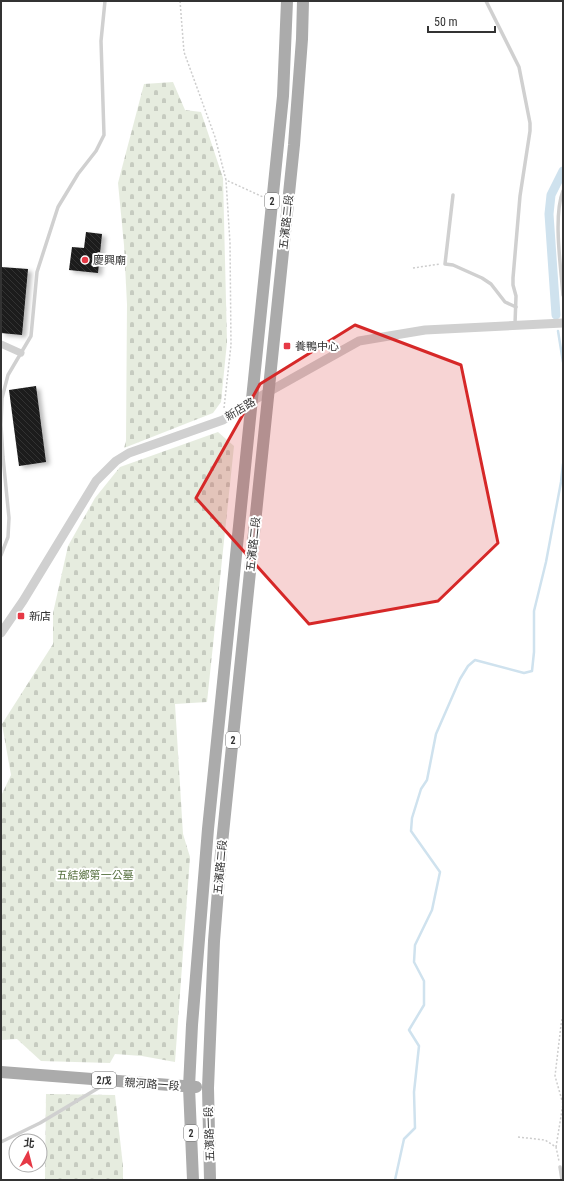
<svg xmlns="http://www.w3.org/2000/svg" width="564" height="1181" viewBox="0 0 564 1181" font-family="'Roboto Condensed','Noto Sans TC',sans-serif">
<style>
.cemetery{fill:url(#cemetery-stones)}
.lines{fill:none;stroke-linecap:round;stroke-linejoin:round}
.stream{stroke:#cfe2ee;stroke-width:2.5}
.canal{stroke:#cfe2ee;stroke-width:9}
.building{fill:url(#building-back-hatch);filter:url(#shadow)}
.path{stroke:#cdcdcd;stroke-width:1.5;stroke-dasharray:2 2;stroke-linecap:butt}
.service{stroke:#d0d0d0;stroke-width:3.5}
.minor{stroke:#d0d0d0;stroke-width:7}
.tertiary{stroke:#d0d0d0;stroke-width:9}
.primary{stroke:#ababab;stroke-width:12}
.marked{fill:#d62828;fill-opacity:0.2;stroke:#d62828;stroke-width:3;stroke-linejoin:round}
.poi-dot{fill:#e63946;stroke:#fff;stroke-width:1.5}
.labels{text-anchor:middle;stroke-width:4;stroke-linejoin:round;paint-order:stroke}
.shield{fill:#fff;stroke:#707070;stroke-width:1}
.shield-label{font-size:10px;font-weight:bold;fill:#333}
.street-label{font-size:11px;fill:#333;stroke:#fff}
.poi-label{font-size:11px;fill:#333;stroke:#fff;text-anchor:start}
.park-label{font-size:11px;fill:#56703f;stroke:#fff}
</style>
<defs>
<pattern id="cemetery-stones" width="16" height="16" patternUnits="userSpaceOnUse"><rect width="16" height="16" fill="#e6ecdf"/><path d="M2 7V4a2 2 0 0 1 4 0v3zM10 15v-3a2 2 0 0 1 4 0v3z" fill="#c6cbc0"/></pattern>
<pattern id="building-back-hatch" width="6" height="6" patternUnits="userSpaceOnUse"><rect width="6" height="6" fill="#1a1a1a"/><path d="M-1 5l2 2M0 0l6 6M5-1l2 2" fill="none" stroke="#333"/></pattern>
<filter id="shadow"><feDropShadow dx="4" dy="2.5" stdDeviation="2" flood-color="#0004"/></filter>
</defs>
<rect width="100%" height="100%" fill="#fff"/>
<!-- cemetery -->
<g class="cemetery">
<path d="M 173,82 L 185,110 L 201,112 L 223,178 L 227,342 L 221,402 L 213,413 L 124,448 L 126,441 L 127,304 L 124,245 L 118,183 L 144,84 Z"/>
<path d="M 218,432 L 234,446 L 207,702 L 175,704 L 183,834 L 190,857 L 175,1062 L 142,1056 L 115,1054 L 110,1063 L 41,1061 L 17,1039 L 1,1040 L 1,796 L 11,775 L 2,724 L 53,644 L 53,613 L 68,546 L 95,498 L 120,467 Z"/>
<path d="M 46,1094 L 115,1095 L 123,1166 L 123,1180 L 45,1180 Z"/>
</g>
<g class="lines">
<!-- stream -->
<g class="stream">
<path d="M 558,331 L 563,362"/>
<path d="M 395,1180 L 404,1139 L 415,1128 L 414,1092 L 419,1046 L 409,1030 L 424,1005 L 424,981 L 414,962 L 415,945 L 432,910 L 440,872 L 411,831 L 412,818 L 421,789 L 427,780 L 436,734 L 460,679 L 468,666 L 475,660 L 524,673 L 532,671 L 534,652 L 534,611 L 546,562 L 561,482 L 563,464"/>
</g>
<!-- canal -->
<path class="canal" d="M 556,315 L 549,214 L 551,195 L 563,171"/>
</g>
<!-- building -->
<g class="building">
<path d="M 86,232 L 102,234 L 98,273 L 69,270 L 72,247 L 84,248 Z"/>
<path d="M 1,267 L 28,269 L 22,335 L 1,333 Z"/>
<path d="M 36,386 L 46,462 L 19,466 L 9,390 Z"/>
</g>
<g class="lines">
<!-- path -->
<g class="path">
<path d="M 180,1 L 184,52 L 215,137 L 226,180 L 263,197"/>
<path d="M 413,268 L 440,264"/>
<path d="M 224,408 L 231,345 L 230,243 L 226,180"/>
<path d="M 518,1137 L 545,1140 L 556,1147 L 559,1161"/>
<path d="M 556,1147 L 563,1104 L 555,1076 L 561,1025 L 563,1015"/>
</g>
<!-- service -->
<g class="service">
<path d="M 486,1 L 519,67 L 530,123 L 530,131 L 520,196 L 513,278 L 513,285 L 516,296 L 515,324"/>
<path d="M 563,191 C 553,216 561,268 563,295"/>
<path d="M 453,195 L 445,264 L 453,265 L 482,278 L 491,284 L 505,302 L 516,307"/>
<path d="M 1,555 L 8,537 L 9,518 L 3,457 L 1,425 L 2,398 L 8,375 L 31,336 L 37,272 L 58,207 L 78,174 L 96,151 L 104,135 L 101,41 L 105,1"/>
<path d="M 1,1142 L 40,1123 L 105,1084"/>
<path d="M 560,1167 L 562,1180"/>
</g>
<!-- minor -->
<path class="minor" d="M 1,344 L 21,353"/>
<!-- tertiary -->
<path class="tertiary" d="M 1,633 L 23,601 L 96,481 L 116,461 L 129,453 L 223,420 L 252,401 L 359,341 L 425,330 L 563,323"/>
<!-- primary -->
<g class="primary">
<path d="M 1,1072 L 196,1087"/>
<path d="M 193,1180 L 189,1087 L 192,1025 L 208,829 L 283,96 L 287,1"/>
<path d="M 210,1180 L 208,1088 L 214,941 L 221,853 L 294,145 L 302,39 L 303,1"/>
</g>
</g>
<!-- marked area -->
<path class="marked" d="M 355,325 L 461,365 L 498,543 L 438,601 L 309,624 L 196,498 L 260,384 Z"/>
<!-- markers -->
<g class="poi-dot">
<circle cx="85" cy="260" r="4"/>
<rect x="283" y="342" width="8" height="8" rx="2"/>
<rect x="17" y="612" width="8" height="8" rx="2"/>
</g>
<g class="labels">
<!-- shield labels -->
<g class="shield">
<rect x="265" y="193" width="14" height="16" rx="3"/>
<rect x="226" y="732" width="14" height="16" rx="3"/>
<rect x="92" y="1072" width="24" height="16" rx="3"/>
<rect x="184" y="1125" width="14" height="16" rx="3"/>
</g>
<g class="shield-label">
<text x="272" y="205">2</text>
<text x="233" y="744">2</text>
<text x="104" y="1084">2戊</text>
<text x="191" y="1137">2</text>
</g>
<!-- street labels -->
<g class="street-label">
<text transform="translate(286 222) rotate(-84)" y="4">五濱路二段</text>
<text transform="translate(240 409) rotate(-31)" y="4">新店路</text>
<text transform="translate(253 544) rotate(-84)" y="4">五濱路二段</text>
<text transform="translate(220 867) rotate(-85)" y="4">五濱路二段</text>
<text transform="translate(152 1084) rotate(4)" y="4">親河路一段</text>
<text transform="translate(209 1134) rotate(-92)" y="4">五濱路一段</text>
</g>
<!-- poi labels -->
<g class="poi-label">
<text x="93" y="264">慶興廟</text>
<text x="295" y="350">養鴨中心</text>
<text x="29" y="620">新店</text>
</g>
<!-- park labels -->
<g class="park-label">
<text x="95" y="879">五結鄉第一公墓</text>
</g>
</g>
<!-- border -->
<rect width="564" height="1181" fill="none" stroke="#333333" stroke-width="4"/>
<!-- north arrow -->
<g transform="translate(28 1153) rotate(7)"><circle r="19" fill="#ffffff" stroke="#adadad"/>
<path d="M0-3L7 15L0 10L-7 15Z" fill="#e63946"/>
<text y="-6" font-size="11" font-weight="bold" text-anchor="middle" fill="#333333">北</text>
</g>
<!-- scale -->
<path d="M428 26v6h67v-6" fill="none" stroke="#333333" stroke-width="2"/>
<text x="434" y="26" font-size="12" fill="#333333" stroke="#ffffff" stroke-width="3" paint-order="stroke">50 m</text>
</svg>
